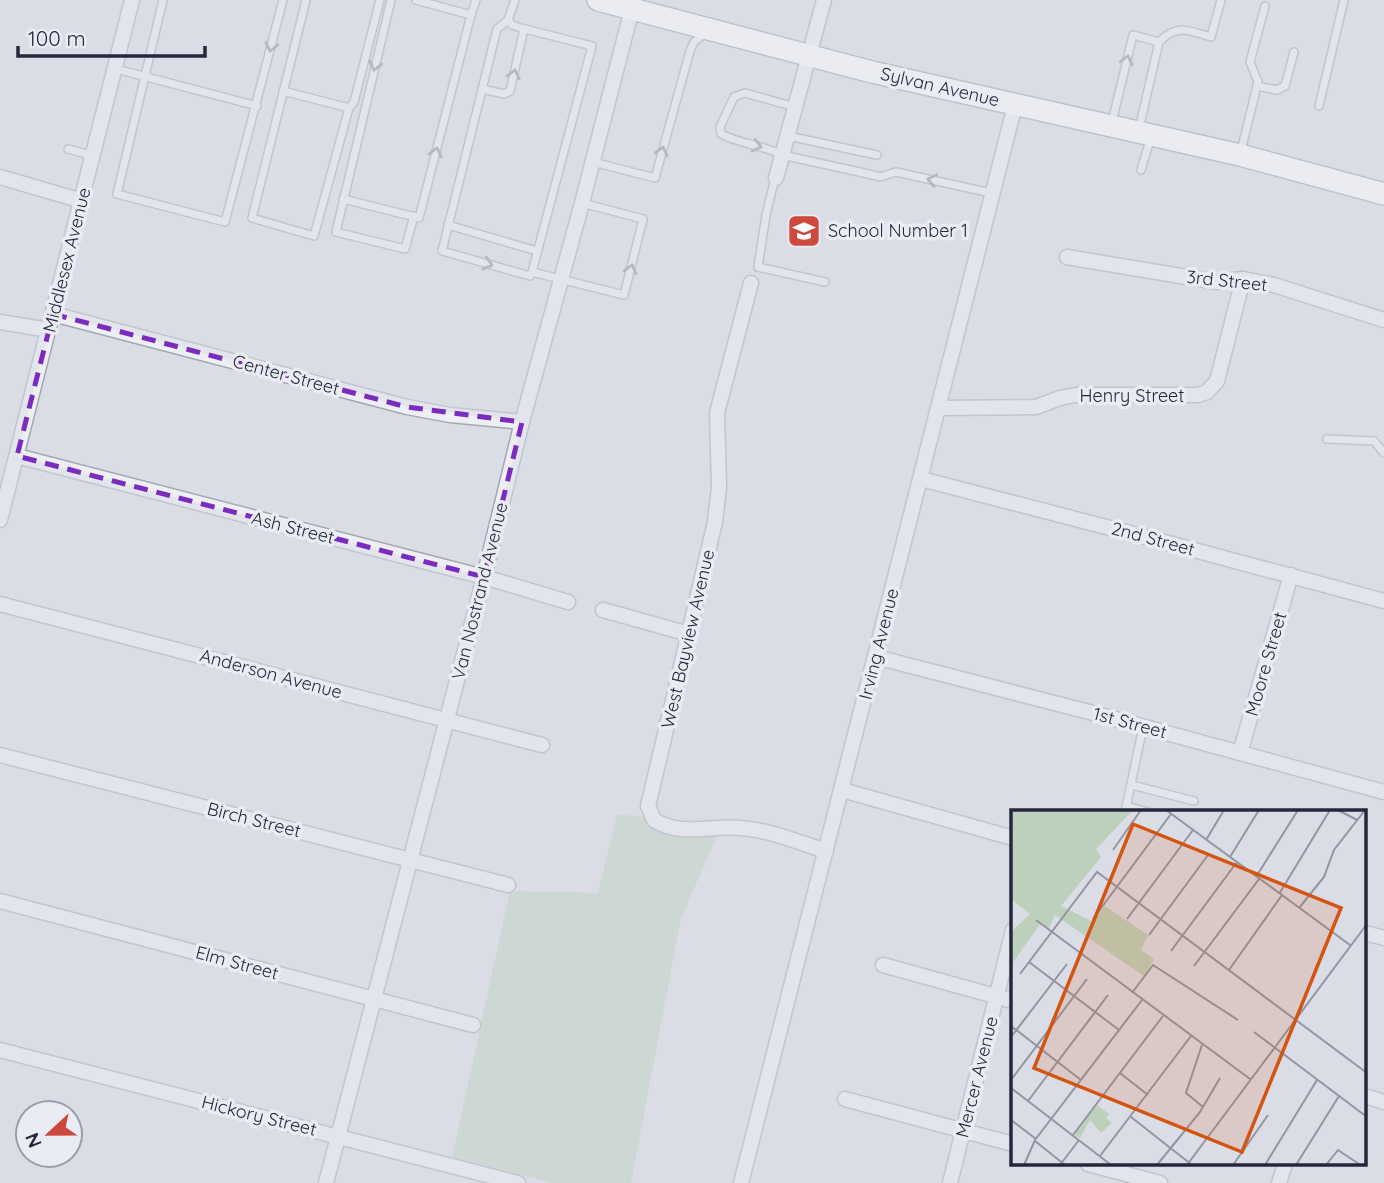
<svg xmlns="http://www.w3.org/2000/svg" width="1384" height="1183" viewBox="0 0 1384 1183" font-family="Quicksand,sans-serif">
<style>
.green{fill:#bdd0bc}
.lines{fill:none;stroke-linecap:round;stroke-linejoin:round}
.service-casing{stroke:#a4a7b3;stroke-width:10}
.minor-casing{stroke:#a4a7b3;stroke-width:17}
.primary-casing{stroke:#9b9eb2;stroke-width:24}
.service{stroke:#eeeff4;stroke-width:7}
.minor{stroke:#eeeff4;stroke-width:14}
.primary{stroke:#fff;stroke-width:21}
.oneway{stroke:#8a8c98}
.marked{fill:none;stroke:#7b2cbf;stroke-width:5;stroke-dasharray:14 9;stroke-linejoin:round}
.labels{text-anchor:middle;stroke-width:7;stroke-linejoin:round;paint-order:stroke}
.street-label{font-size:18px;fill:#25283c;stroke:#eaecf4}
.poi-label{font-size:18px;fill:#25283c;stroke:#eaecf4;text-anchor:start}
.inset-road{fill:none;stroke:#9295a2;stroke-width:2}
.view{fill:#d45411;fill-opacity:0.15;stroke:#d45411;stroke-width:3.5}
.inset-edge{fill:none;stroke:#25283c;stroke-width:3.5}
</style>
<rect width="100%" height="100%" fill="#dbdde6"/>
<!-- green -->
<path class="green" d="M 617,814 L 721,827 L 681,918 L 631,1183 L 553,1183 L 452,1157 L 510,891 L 598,893 Z"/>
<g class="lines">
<defs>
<g id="service">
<path d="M 163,0 L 117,194 L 225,222 L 283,0"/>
<path d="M 306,0 L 252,218 L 314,236 L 349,108 L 354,102 L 380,0"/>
<path d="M 391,0 L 336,232 L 405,249 L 414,216"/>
<path d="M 416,0 L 471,15 L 476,0"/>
<path d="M 515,0 L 508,20 L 497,29 L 442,251 L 530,276 L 532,272 L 624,295 L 643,219 L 582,203"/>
<path d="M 508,20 L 512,25 L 521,28 L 592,46 L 532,272"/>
<path d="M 1159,42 C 1177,23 1189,31 1211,37 L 1221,0"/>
<path d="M 116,69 L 257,106"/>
<path d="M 1257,86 L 1277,90 L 1285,86 L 1294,52"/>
<path d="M 482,89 L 504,94 L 510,91 L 524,29"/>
<path d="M 283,91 L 349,108"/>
<path d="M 1319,106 L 1344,0"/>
<path d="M 795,107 L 745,93 L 734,97 L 720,127 L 721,134 C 740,144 763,145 782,155 L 873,175 L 880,177 L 896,172 L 991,193"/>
<path d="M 1112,122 L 1133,35 L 1159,42 L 1139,129"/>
<path d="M 788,136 L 877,155"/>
<path d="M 68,149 L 94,156"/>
<path d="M 1241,151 L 1258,82 L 1250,62 L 1265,6"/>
<path d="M 593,162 L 655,178 L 690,51 L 694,42 L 704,34"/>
<path d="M 1141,170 L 1151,137"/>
<path d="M 775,178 L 766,215 L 758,267 L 825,282"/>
<path d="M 343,199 L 419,218 L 471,15"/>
<path d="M 448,225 L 537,251"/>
<path d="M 1327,439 L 1374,441 L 1384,453"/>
<path d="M 1132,785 L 1194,801"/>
<path d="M 1127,806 L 1148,812"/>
<path d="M 1125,812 L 1143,727"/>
</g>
<g id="minor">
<path d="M 0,177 L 82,201"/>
<path d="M 776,178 L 824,0"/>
<path d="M 1067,257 L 1217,282 L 1243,279 L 1274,285 L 1384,320"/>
<path d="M 751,283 L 717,413 L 719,487 L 715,522 L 648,806 L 654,820 C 681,837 711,825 741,828 C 769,830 798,842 826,851"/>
<path d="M 53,314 L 407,407 L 450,415 L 522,422"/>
<path d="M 0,322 L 49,330"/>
<path d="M 939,408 L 1036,407 L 1060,398 L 1075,395 L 1198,395 L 1207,392 L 1217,381 L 1243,279"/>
<path d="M 17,456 L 484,577 L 568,602"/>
<path d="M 921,479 L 1172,544 L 1384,601"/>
<path d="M 0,520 L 132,0"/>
<path d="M 0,604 L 542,745"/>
<path d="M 603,610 L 689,634"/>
<path d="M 876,657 L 1093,713 L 1384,792"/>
<path d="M 1240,753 L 1291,575"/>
<path d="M 0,755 L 508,885"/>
<path d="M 842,790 L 1013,838"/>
<path d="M 0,901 L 473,1025"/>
<path d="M 1365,933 L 1384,938"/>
<path d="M 883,965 L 1013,1001"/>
<path d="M 0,1050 L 518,1183"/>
<path d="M 1365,1096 L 1384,1102"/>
<path d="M 845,1099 L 1013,1144"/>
<path d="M 1088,1164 L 1160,1183"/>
<path d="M 326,1183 L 484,577 L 522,422 L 582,203 L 634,1"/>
<path d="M 741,1183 L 1015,105"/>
<path d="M 950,1183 L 1013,930"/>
<path d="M 1279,1183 L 1285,1164"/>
</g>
<path id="primary" d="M 598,0 L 872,72 L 1240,155 L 1384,194"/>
</defs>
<!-- service casing -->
<use href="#service" class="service-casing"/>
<!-- minor casing -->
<use href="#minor" class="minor-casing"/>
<!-- primary casing -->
<use href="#primary" class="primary-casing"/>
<!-- service -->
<use href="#service" class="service"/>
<!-- minor -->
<use href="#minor" class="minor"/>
<!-- primary -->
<use href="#primary" class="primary"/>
</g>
<!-- one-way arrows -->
<defs><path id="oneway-chevron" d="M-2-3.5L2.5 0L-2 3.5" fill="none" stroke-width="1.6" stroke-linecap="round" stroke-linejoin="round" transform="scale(1.75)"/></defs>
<g class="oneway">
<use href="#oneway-chevron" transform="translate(271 47) rotate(104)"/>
<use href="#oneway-chevron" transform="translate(1127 60) rotate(-76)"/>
<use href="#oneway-chevron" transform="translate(375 66) rotate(103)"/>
<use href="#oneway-chevron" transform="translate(514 74) rotate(-77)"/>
<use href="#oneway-chevron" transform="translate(757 146) rotate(14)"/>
<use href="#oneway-chevron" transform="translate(662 151) rotate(-75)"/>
<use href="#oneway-chevron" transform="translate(436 152) rotate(-76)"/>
<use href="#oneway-chevron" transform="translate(932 180) rotate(-168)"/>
<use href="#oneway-chevron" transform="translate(488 264) rotate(16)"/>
<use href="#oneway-chevron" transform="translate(631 269) rotate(-76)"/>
</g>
<!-- marked area -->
<path d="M0 0H1384V1183H0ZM 53,314 L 407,407 L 522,422 L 484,577 L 17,456 Z" fill="#dbdde6" fill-opacity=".55" fill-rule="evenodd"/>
<path class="marked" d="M 53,314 L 407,407 L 522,422 L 484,577 L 17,456 Z"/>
<!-- icons -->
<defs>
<symbol id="school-square" viewBox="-11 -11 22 22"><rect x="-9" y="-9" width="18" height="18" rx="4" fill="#ce483d" stroke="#eaecf4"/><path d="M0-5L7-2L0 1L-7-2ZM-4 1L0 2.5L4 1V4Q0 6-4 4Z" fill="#fff"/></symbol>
</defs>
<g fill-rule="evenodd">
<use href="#school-square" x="785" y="212" width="38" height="38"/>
</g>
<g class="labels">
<!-- street labels -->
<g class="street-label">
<text transform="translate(940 87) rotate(13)" y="6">Sylvan Avenue</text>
<text transform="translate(67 260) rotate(-76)" y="6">Middlesex Avenue</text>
<text transform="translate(1227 281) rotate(6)" y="6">3rd Street</text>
<text transform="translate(286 375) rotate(15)" y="6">Center Street</text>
<text x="1132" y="402">Henry Street</text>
<text transform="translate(293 528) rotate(14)" y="6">Ash Street</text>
<text transform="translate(1153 539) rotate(15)" y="6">2nd Street</text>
<text transform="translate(480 591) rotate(-76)" y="6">Van Nostrand Avenue</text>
<text transform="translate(688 639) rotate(-77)" y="6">West Bayview Avenue</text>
<text transform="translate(879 644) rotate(-76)" y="6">Irving Avenue</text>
<text transform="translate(1266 664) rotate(-74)" y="6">Moore Street</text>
<text transform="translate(271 674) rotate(15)" y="6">Anderson Avenue</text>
<text transform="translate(1130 723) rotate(15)" y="6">1st Street</text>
<text transform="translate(254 820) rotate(14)" y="6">Birch Street</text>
<text transform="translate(237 963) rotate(15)" y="6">Elm Street</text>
<text transform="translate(977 1077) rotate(-76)" y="6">Mercer Avenue</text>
<text transform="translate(259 1116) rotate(14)" y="6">Hickory Street</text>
</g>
<!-- poi labels -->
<g class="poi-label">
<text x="828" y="237">School Number 1</text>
</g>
</g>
<!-- overview -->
<g transform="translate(1011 810)">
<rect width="355" height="355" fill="#dbdde6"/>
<path d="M 0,0 L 122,0 L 85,39 L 90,47 L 50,96 L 82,112 L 94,96 L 137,125 L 130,140 L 143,149 L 133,166 L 44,105 L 38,118 L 30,113 L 0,155 L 0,122 L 19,104 L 0,89 ZM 86,295 L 98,304 L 95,308 L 101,313 L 90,323 L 79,310 L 69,328 L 63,324 Z" fill="#bdd0bc"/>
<path class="inset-road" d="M 155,0 L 339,135M 327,0 L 346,10M 195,30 L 213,0M 102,40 L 130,0M 219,47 L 248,0M 245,67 L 287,0M 268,84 L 319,0M 288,98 L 313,67 L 323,40 L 354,0M 82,109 L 160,4M 116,109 L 182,20M 25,110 L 239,269M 138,125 L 197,45M 160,141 L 226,52M 18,152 L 108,220M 183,156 L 248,69M 218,160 L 271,85M 9,164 L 86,62 L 356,263M 121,183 L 142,155 L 227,210M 0,216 L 70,270M 243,222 L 356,307M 0,227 L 56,154M 191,235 L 175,283 L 192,297M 109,263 L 137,285M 0,270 L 76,169M 0,278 L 100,355M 17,291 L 97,185M 120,307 L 181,355M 0,310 L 25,329M 62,325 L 152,206M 24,331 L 54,355M 89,346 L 180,226M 13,355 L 24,330 L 131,190M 49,355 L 68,330M 146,355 L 189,302 L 209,268M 176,355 L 356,114M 222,355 L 257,305M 254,355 L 306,270M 285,355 L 328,286M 315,355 L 327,340 L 348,354"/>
<path class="view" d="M 122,14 L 330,98 L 231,342 L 23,258 Z"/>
<rect width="355" height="355" class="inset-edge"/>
</g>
<!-- north arrow -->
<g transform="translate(49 1134) rotate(248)"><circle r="33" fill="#eaecf4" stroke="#9b9eaa" stroke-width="2"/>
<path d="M0-5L12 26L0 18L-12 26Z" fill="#ce483d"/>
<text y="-10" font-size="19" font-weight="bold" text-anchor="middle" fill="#25283c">N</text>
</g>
<!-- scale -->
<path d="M18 46v10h187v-10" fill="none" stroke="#25283c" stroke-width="3.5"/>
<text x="28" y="46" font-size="21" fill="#25283c" stroke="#eaecf4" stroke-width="5" paint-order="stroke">100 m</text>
</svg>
